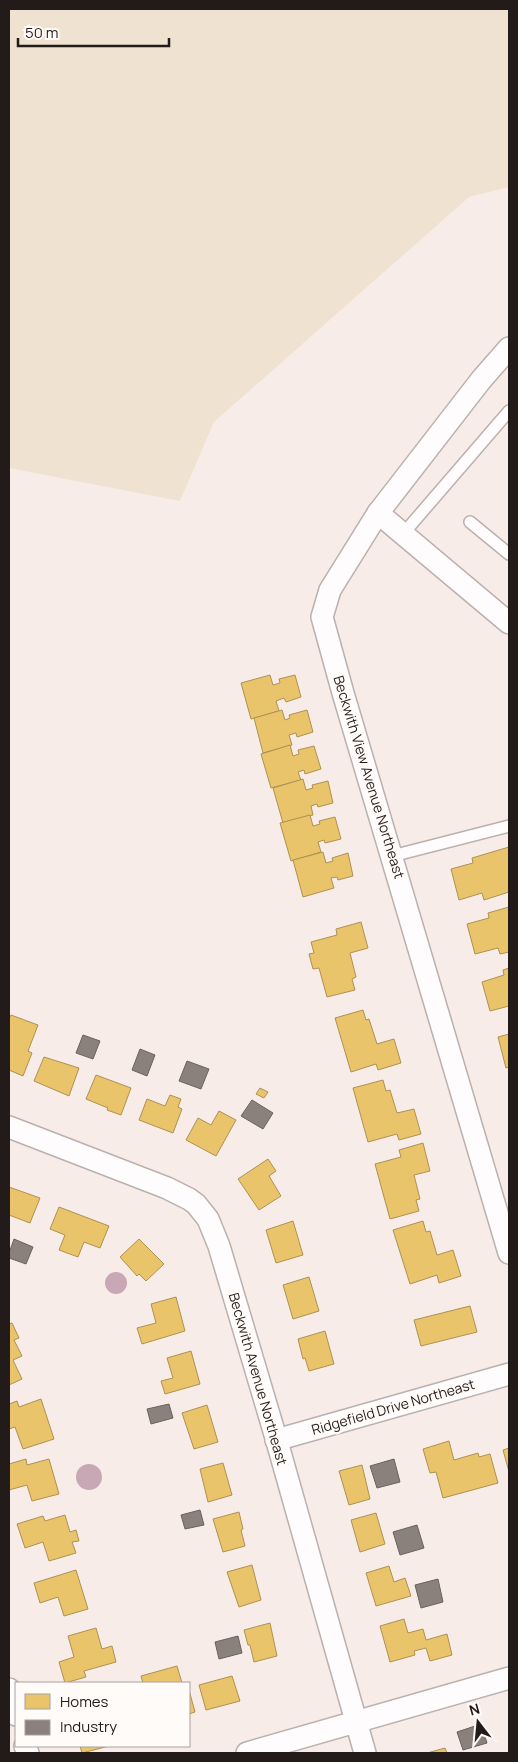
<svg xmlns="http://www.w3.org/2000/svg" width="518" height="1762" viewBox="0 0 518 1762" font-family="Manrope,sans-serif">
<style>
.green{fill:#efe2d1}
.water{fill:#c9a8b6}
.homes{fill:#e9c46a;stroke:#ae9152}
.industry{fill:#8a817c;stroke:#6b625e}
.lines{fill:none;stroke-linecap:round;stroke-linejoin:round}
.service-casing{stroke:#bab1ae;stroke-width:14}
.minor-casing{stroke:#bab1ae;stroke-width:24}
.service{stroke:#fefcfc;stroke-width:11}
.minor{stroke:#fefcfc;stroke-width:21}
.labels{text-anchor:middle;stroke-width:5;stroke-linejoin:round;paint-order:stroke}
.street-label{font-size:14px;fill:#231b19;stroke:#fffbf9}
</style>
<rect width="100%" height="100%" fill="#f8ece9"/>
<!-- green -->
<path class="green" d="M 9,9 L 509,9 L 509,187 L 469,197 L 214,422 L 180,501 L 9,468 Z"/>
<!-- water -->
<g class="water">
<circle cx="116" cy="1283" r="11"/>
<circle cx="89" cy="1477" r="13"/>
</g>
<!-- homes -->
<g class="homes">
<path d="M 270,675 L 273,685 L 280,683 L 279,679 L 295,675 L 301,697 L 286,702 L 284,698 L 276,701 L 279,711 L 251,719 L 241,683 Z"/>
<path d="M 282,710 L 285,720 L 290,718 L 289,715 L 307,710 L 313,732 L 297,737 L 296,733 L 289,735 L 292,745 L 263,753 L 254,718 Z"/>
<path d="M 290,745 L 293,756 L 299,754 L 298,750 L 314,746 L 321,769 L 305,774 L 304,770 L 298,772 L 301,780 L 271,788 L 261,754 Z"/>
<path d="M 303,779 L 306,790 L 313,788 L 312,785 L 328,781 L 333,803 L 318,807 L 317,804 L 311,806 L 313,815 L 283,823 L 273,788 Z"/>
<path d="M 310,815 L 313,826 L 320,824 L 319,821 L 335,817 L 341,839 L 325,843 L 324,840 L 318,842 L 321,852 L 291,861 L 280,823 Z"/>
<path d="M 509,847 L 509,892 L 484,900 L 482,893 L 459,900 L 451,869 L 473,863 L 472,858 Z"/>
<path d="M 323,852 L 326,863 L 333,861 L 332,858 L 348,853 L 353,876 L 338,880 L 337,877 L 331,878 L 334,888 L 303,897 L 293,860 Z"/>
<path d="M 509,907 L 509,952 L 500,954 L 498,948 L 475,954 L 467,924 L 489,918 L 488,913 Z"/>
<path d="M 361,922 L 368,948 L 350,953 L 356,977 L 352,979 L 355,990 L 327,997 L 319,968 L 313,969 L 309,954 L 314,953 L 311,942 L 337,935 L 336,929 Z"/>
<path d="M 509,968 L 509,1006 L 490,1011 L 482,982 L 504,975 L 503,970 Z"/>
<path d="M 363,1010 L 366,1020 L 369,1019 L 377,1044 L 394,1039 L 401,1063 L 378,1070 L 376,1064 L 351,1072 L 335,1018 Z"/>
<path d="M 11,1015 L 38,1025 L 28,1051 L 32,1053 L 23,1076 L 9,1070 L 9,1019 Z"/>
<path d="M 509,1034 L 509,1067 L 506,1068 L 498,1037 Z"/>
<path d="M 44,1057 L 79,1068 L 69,1096 L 34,1081 Z"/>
<path d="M 96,1075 L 131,1088 L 121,1115 L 107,1110 L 108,1108 L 86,1099 Z"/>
<path d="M 383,1080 L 386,1091 L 390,1090 L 397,1113 L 414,1109 L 421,1134 L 399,1140 L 397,1134 L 368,1142 L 353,1088 Z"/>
<path d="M 260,1088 L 268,1092 L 264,1098 L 256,1094 Z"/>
<path d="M 170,1095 L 181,1099 L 178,1107 L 182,1109 L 173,1133 L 139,1120 L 147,1099 L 165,1106 Z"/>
<path d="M 219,1111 L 236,1120 L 216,1156 L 186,1140 L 198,1118 L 211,1125 Z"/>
<path d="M 423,1143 L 430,1171 L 414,1175 L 420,1199 L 416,1200 L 419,1211 L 390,1219 L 375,1164 L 401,1157 L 399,1150 Z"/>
<path d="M 268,1159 L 276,1171 L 269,1176 L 281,1196 L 259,1210 L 238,1179 Z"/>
<path d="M 9,1187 L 40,1198 L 30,1223 L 9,1215 Z"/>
<path d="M 59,1207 L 109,1226 L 100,1248 L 84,1242 L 78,1257 L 59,1250 L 65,1235 L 50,1229 Z"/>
<path d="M 293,1221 L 303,1255 L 276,1263 L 266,1230 Z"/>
<path d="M 423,1221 L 426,1232 L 430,1231 L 437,1255 L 453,1250 L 461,1276 L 439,1283 L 437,1275 L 410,1284 L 393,1230 Z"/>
<path d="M 139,1239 L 164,1264 L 146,1281 L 139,1274 L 137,1276 L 120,1257 Z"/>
<path d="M 309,1277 L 319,1311 L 293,1319 L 283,1285 Z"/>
<path d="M 176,1297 L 185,1331 L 142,1344 L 137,1328 L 156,1323 L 151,1304 Z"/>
<path d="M 470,1306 L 477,1332 L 421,1346 L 414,1320 Z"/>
<path d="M 12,1323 L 19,1338 L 14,1340 L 22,1356 L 13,1360 L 22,1379 L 9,1385 L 9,1324 Z"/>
<path d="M 325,1331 L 334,1364 L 309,1371 L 305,1358 L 303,1359 L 298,1339 Z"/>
<path d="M 191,1351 L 200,1384 L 165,1394 L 161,1381 L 173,1378 L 167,1358 Z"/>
<path d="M 41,1399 L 54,1439 L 23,1449 L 15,1427 L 9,1429 L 9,1404 L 17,1401 L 19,1407 Z"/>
<path d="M 207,1405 L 218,1442 L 194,1449 L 182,1413 Z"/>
<path d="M 449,1441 L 454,1460 L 478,1453 L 479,1457 L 490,1454 L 498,1483 L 443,1498 L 436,1472 L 430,1473 L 423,1449 Z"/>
<path d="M 509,1448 L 509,1472 L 503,1450 Z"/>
<path d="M 26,1459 L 27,1465 L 49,1459 L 59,1494 L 32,1501 L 27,1485 L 9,1490 L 9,1464 Z"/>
<path d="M 223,1463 L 232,1495 L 208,1502 L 200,1469 Z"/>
<path d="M 362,1465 L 370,1499 L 349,1505 L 339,1471 Z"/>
<path d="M 239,1512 L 243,1529 L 241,1530 L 245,1546 L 223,1552 L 213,1519 Z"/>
<path d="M 376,1513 L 385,1544 L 360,1552 L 351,1520 Z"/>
<path d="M 65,1515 L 70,1532 L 76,1530 L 79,1541 L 72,1542 L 76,1553 L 49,1561 L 43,1542 L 25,1548 L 17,1524 L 43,1516 L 45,1521 Z"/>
<path d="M 252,1565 L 261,1600 L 239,1607 L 227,1572 Z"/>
<path d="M 389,1566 L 394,1582 L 405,1578 L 411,1596 L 376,1606 L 366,1573 Z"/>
<path d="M 76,1570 L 88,1609 L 64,1616 L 58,1597 L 40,1603 L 34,1583 Z"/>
<path d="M 404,1619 L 408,1633 L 423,1629 L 426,1640 L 447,1634 L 452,1655 L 430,1661 L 426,1648 L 414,1651 L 415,1655 L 390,1662 L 380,1626 Z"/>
<path d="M 270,1623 L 277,1656 L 254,1662 L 250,1645 L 248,1645 L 244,1630 Z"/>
<path d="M 96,1628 L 102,1649 L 112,1646 L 116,1662 L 84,1671 L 86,1677 L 65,1683 L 59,1662 L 74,1657 L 68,1636 Z"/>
<path d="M 177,1666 L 182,1683 L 143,1683 L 141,1676 Z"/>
<path d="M 232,1676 L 240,1701 L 206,1710 L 199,1685 Z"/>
<path d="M 189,1690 L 195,1712 L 189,1714 Z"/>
<path d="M 80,1746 L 109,1746 L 82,1753 Z"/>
<path d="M 445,1748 L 447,1753 L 427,1753 Z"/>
</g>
<!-- industry -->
<g class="industry">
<path d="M 83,1035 L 100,1041 L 93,1059 L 76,1053 Z"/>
<path d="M 140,1049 L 155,1055 L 147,1076 L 132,1070 Z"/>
<path d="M 187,1061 L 209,1069 L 201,1089 L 179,1081 Z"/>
<path d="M 252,1100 L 273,1113 L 263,1129 L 241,1116 Z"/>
<path d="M 14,1239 L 33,1247 L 26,1264 L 9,1258 L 9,1253 Z"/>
<path d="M 169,1404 L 173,1418 L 151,1424 L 147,1409 Z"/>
<path d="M 394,1459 L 400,1482 L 377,1488 L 370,1466 Z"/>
<path d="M 200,1510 L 204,1525 L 185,1529 L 181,1515 Z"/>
<path d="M 417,1525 L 424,1548 L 400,1555 L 393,1532 Z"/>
<path d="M 438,1579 L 443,1602 L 421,1608 L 415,1585 Z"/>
<path d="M 238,1636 L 242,1653 L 219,1659 L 215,1642 Z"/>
<path d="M 481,1724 L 487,1743 L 463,1750 L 457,1732 Z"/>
</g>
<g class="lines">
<defs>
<g id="service">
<path d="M 470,522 L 509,554"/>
<path d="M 403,534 L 509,411"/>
<path d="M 392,856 L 509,826"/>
</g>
<g id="minor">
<path d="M 509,348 L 481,380 L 378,513 L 330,590 L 322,617 L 343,693 L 509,1253"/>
<path d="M 378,513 L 509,623"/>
<path d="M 9,1127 L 167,1188 L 189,1199 L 196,1204 L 208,1219 L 219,1246 L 276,1438 L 365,1753"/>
<path d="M 276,1440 L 509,1374"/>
<path d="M 9,1689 L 16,1715"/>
<path d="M 25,1746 L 28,1753"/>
<path d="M 247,1753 L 509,1678"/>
</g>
</defs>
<!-- service casing -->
<use href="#service" class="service-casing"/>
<!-- minor casing -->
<use href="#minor" class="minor-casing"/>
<!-- service -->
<use href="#service" class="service"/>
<!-- minor -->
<use href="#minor" class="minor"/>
</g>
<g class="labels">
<!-- street labels -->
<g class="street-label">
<text transform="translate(369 777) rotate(73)" y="5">Beckwith View Avenue Northeast</text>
<text transform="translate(258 1379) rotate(74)" y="5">Beckwith Avenue Northeast</text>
<text transform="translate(393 1407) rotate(-16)" y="5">Ridgefield Drive Northeast</text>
</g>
</g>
<!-- border -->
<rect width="518" height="1762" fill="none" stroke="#231b19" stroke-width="20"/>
<!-- legend -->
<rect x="15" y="1682" width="175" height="65" fill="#fffbf9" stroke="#a7a19f"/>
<rect x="25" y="1694" width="25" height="15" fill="#e9c46a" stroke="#a7a19f"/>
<text x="60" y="1707" font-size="15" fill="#231b19">Homes</text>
<rect x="25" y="1720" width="25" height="15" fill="#8a817c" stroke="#a7a19f"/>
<text x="60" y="1732" font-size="15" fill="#231b19">Industry</text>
<!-- north arrow -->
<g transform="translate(478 1722) rotate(344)" stroke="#fffbf9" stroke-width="4" paint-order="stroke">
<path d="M0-4L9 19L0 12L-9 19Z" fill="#231b19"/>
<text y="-8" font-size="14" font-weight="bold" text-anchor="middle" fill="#231b19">N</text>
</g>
<!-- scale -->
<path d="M18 38v8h151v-8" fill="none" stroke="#231b19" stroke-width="2.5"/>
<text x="25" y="38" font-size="15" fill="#231b19" stroke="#fffbf9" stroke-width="4" paint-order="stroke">50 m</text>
</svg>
